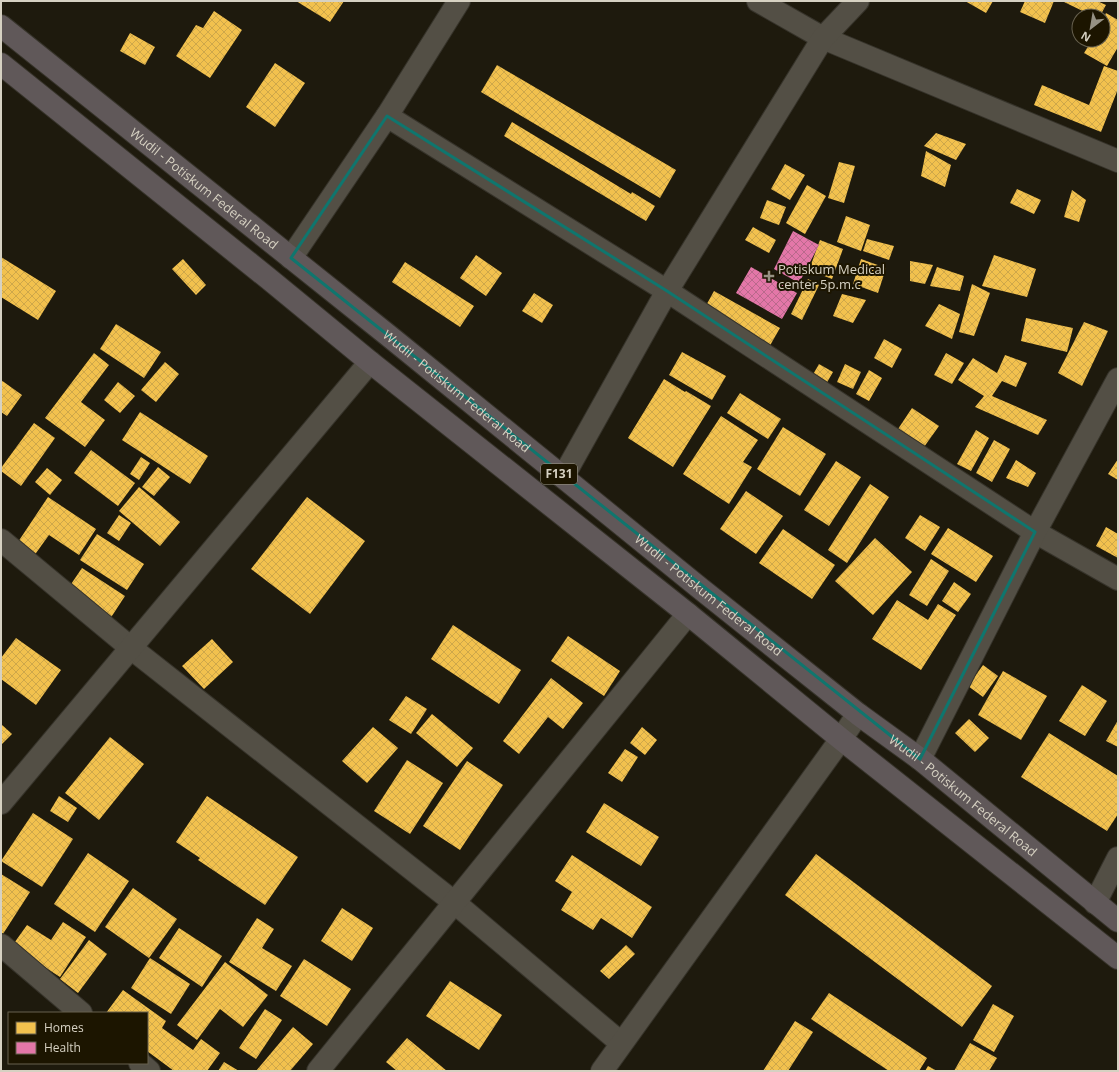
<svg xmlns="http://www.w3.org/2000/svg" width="1119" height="1072" viewBox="0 0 1119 1072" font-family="'Open Sans',sans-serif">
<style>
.homes{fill:url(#homes-cross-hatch)}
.health{fill:url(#health-cross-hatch)}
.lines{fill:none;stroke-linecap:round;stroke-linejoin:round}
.minor-casing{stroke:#36332a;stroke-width:24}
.major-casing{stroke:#36332a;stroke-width:24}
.minor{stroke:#534f45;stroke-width:22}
.major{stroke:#605859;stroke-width:22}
.marked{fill:none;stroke:#0f766e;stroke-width:3;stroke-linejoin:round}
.poi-dot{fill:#969183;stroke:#1c1500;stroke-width:1.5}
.labels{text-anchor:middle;stroke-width:4;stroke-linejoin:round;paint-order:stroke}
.shield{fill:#1c1500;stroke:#9e9988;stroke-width:1}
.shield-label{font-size:12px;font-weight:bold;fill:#d6d1c2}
.street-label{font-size:13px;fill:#d6d1c2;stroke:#1c1500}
.poi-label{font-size:13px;fill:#d6d1c2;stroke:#1c1500;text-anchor:start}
</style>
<defs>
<pattern id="homes-cross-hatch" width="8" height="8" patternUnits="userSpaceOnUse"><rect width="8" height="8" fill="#f2c14e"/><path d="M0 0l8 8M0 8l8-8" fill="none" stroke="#cea74a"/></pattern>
<pattern id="health-cross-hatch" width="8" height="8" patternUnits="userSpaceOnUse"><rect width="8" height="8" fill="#e377a8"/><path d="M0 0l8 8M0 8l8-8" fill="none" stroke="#ba698c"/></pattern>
</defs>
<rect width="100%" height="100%" fill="#1e1a0d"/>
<!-- homes -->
<g class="homes">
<path d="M 296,1 L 344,1 L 330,22 Z"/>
<path d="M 965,1 L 993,1 L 986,13 Z"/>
<path d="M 1025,1 L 1054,1 L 1045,23 L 1020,12 Z"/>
<path d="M 1062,1 L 1097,1 L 1106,5 L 1100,16 L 1093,16 Z"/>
<path d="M 214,11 L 242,30 L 210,78 L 176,56 L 196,25 L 203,28 Z"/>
<path d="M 1106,13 L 1118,20 L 1118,47 L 1107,66 L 1084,53 L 1092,40 L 1103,40 L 1103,19 Z"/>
<path d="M 130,33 L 155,47 L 145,65 L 120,51 Z"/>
<path d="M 275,63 L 305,83 L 275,127 L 246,107 Z"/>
<path d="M 497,65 L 676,170 L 660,198 L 481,92 Z"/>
<path d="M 1104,66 L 1118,71 L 1118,89 L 1101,132 L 1034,105 L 1042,85 L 1089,105 Z"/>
<path d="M 512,122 L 631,194 L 632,192 L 655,206 L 646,221 L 504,136 Z"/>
<path d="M 936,133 L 966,144 L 956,160 L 924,146 Z"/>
<path d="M 926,151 L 951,165 L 945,187 L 921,176 Z"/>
<path d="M 839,162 L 855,166 L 844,203 L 828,198 Z"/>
<path d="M 785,164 L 805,175 L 790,200 L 771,189 Z"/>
<path d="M 807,185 L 826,196 L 805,234 L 786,223 Z"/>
<path d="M 1017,189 L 1041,200 L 1034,214 L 1010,203 Z"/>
<path d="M 1072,190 L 1086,200 L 1079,222 L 1064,217 Z"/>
<path d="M 767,200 L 786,207 L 779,225 L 760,218 Z"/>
<path d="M 846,216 L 870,225 L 861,251 L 837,242 Z"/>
<path d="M 753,227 L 776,240 L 769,253 L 745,240 Z"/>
<path d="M 867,239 L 894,246 L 889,260 L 863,251 Z"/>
<path d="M 820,240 L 843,249 L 832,279 L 809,270 Z"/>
<path d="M 476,255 L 502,273 L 486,296 L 460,278 Z"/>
<path d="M 994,255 L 1036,269 L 1027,297 L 982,286 Z"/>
<path d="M 1,257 L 56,291 L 38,320 L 1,297 Z"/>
<path d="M 183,259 L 206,285 L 196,295 L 172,269 Z"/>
<path d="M 861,259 L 886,268 L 878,293 L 853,284 Z"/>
<path d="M 910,261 L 933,265 L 925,284 L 910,281 Z"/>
<path d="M 405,262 L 474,306 L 460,327 L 392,282 Z"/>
<path d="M 937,267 L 964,276 L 960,291 L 930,286 Z"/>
<path d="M 808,279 L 819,285 L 802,320 L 791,314 Z"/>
<path d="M 972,284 L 990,293 L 974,336 L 959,332 Z"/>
<path d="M 714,291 L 780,328 L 768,349 L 703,311 Z"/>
<path d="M 534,293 L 553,305 L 542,323 L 522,311 Z"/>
<path d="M 842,294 L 866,300 L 853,323 L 833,316 Z"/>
<path d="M 939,304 L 960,314 L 952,339 L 925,326 Z"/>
<path d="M 1026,318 L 1073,328 L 1067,352 L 1021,341 Z"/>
<path d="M 1084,322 L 1108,331 L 1082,386 L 1058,373 Z"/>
<path d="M 116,324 L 161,352 L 144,378 L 100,349 Z"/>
<path d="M 884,339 L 902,349 L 892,368 L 874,358 Z"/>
<path d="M 682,352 L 726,376 L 712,400 L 669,375 Z"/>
<path d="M 94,353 L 109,365 L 81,402 L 105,420 L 85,447 L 45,418 Z"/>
<path d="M 946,353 L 964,363 L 952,384 L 934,375 Z"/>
<path d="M 1005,355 L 1027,363 L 1016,387 L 1002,381 L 992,396 L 1047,420 L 1038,435 L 975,407 L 984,396 L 958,380 L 973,358 L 997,373 Z"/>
<path d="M 165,362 L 179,374 L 156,402 L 141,390 Z"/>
<path d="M 819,364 L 833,372 L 825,386 L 811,378 Z"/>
<path d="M 845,364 L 861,372 L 853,389 L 837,382 Z"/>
<path d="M 869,370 L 882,378 L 869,401 L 856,394 Z"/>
<path d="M 664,379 L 685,392 L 686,391 L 711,406 L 673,467 L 628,438 Z"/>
<path d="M 1,380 L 22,395 L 7,416 L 1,412 Z"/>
<path d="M 118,382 L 135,396 L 120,413 L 104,400 Z"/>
<path d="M 740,393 L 781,419 L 768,439 L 727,413 Z"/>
<path d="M 912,408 L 939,426 L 924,447 L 898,429 Z"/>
<path d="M 140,412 L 208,456 L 190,484 L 122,440 Z"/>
<path d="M 721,416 L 758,440 L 743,462 L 752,467 L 729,504 L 683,474 Z"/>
<path d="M 34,423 L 55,438 L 21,486 L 1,471 L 1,468 Z"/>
<path d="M 783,427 L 826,454 L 800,496 L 757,469 Z"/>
<path d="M 976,430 L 989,438 L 971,471 L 957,464 Z"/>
<path d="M 994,440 L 1010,449 L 992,482 L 976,473 Z"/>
<path d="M 91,450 L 135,483 L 118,506 L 74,473 Z"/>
<path d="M 141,457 L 150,463 L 139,480 L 130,474 Z"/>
<path d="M 1118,459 L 1118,480 L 1108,474 Z"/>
<path d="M 1016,460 L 1036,473 L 1028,487 L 1006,478 Z"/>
<path d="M 836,461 L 861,477 L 829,526 L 804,510 Z"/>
<path d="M 158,467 L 170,477 L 154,496 L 142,487 Z"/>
<path d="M 47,468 L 62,480 L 50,495 L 35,482 Z"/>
<path d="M 870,484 L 889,497 L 847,563 L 828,550 Z"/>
<path d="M 139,487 L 180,522 L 160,546 L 119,511 Z"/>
<path d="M 746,491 L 783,516 L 756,554 L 720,529 Z"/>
<path d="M 48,497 L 96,529 L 79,555 L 49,535 L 31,560 L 14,548 Z"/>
<path d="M 307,497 L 365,541 L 310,614 L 251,569 Z"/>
<path d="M 119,515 L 131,523 L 119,541 L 107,533 Z"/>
<path d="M 920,515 L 940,527 L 925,551 L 905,538 Z"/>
<path d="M 1106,527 L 1118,534 L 1118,558 L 1096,546 Z"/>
<path d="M 948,528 L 993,556 L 976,582 L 931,554 Z"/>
<path d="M 783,529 L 835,565 L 812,599 L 759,563 Z"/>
<path d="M 97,534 L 144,564 L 127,590 L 80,560 Z"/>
<path d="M 875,538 L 912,572 L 873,615 L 835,581 Z"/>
<path d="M 931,559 L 949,571 L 927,606 L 909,595 Z"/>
<path d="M 82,568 L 125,596 L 108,622 L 65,593 Z"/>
<path d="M 954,582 L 971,594 L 958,612 L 942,601 Z"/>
<path d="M 897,600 L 928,620 L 938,604 L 956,615 L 921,670 L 872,639 Z"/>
<path d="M 453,625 L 521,670 L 499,704 L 431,659 Z"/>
<path d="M 568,636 L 620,671 L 604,696 L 551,661 Z"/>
<path d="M 16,638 L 61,670 L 36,705 L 1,679 L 1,658 Z"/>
<path d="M 212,639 L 233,662 L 204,689 L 182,666 Z"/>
<path d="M 983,665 L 998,676 L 983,697 L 968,686 Z"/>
<path d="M 1003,671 L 1047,696 L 1021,740 L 978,715 Z"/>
<path d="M 551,678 L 583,703 L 563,729 L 548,717 L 519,754 L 503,741 Z"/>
<path d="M 1082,685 L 1107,701 L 1085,736 L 1059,721 Z"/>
<path d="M 406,696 L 427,709 L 411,734 L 389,720 Z"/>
<path d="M 432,714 L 473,748 L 457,767 L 416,733 Z"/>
<path d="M 969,719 L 989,738 L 975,752 L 955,733 Z"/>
<path d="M 1118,720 L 1118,747 L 1106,741 Z"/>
<path d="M 1,724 L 12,734 L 1,745 Z"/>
<path d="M 373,727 L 398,748 L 367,783 L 342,761 Z"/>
<path d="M 642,727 L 657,740 L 645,755 L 630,743 Z"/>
<path d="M 1049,733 L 1118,776 L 1118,814 L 1107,831 L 1021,777 Z"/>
<path d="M 110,737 L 144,764 L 99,820 L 65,793 Z"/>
<path d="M 625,749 L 638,757 L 622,782 L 608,773 Z"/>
<path d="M 407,760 L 443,783 L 410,834 L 374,811 Z"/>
<path d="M 467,761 L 503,785 L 460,850 L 423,826 Z"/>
<path d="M 59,796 L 77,808 L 68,822 L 50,811 Z"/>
<path d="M 207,796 L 298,857 L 265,905 L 198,860 L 200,858 L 176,842 Z"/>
<path d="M 604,803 L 659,837 L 641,866 L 586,832 Z"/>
<path d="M 33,813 L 73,839 L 42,887 L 1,861 Z"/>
<path d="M 88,853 L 129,881 L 95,932 L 54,904 Z"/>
<path d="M 816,854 L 992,986 L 962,1027 L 785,895 Z"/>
<path d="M 572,855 L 652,907 L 632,938 L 601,918 L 593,930 L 561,910 L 572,892 L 555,881 Z"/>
<path d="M 1,874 L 30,892 L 3,934 L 1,932 Z"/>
<path d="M 133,888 L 177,919 L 149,958 L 105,927 Z"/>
<path d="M 342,908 L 373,928 L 352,961 L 321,941 Z"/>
<path d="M 257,918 L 274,929 L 262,948 L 292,966 L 276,991 L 229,962 Z"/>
<path d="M 63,922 L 86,937 L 60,977 L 12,946 L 27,925 L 51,940 Z"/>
<path d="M 179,928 L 222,956 L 202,987 L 159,958 Z"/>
<path d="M 89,940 L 107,954 L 78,993 L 60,979 Z"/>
<path d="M 626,945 L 635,954 L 609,979 L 600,971 Z"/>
<path d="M 150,958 L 190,984 L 171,1014 L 131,988 Z"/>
<path d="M 304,959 L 351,989 L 327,1026 L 280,996 Z"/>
<path d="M 225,962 L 268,995 L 243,1027 L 220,1009 L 197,1040 L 177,1025 Z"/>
<path d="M 450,981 L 502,1015 L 479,1050 L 426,1016 Z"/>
<path d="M 123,990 L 166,1021 L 162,1028 L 193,1050 L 201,1039 L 220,1053 L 207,1071 L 174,1071 L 147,1051 L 147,1013 L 106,1013 Z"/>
<path d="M 829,993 L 927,1058 L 919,1071 L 889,1071 L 811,1019 Z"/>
<path d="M 993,1004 L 1014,1016 L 994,1052 L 973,1040 Z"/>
<path d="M 265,1009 L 282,1020 L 256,1059 L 239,1048 Z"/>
<path d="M 795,1021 L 813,1032 L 788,1071 L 763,1071 Z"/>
<path d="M 293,1027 L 313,1044 L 290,1071 L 256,1071 Z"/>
<path d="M 407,1038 L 447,1071 L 397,1071 L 386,1062 Z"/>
<path d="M 970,1043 L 997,1058 L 989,1071 L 954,1071 Z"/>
<path d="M 224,1062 L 239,1071 L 218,1071 Z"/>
<path d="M 928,1066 L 937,1071 L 925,1071 Z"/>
</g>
<!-- health -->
<g class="health">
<path d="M 793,231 L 819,245 L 799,283 L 774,269 Z"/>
<path d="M 751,267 L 797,293 L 782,319 L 736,293 Z"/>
</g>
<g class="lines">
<defs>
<g id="minor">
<path d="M 758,1 L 823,38 L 1118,161"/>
<path d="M 387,116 L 667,291 L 1035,532 L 1118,579"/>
<path d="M 291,258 L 387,116 L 459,1"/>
<path d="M 563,477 L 667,291 L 823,38 L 858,1"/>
<path d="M 1,540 L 131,648 L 455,903 L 621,1043"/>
<path d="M 920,759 L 1035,532 L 1118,379"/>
<path d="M 1,803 L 370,362"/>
<path d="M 1095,903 L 1118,858"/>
<path d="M 1,945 L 81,1013"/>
<path d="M 140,1063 L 149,1071"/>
<path d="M 318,1071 L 688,614"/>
<path d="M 602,1071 L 841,739 L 858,714"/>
</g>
<g id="major">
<path id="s1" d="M 1,26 L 389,336 L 701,589 L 858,714 L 920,759 L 1118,921"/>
<path d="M 1,64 L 269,279 L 370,362 L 688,614 L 841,739 L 1118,958"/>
</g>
</defs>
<!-- minor casing -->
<use href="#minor" class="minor-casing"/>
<!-- major casing -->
<use href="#major" class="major-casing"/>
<!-- minor -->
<use href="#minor" class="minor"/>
<!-- major -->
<use href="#major" class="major"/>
</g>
<!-- marked area -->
<path class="marked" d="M 387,116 L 667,291 L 1035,532 L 920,759 L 291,258 Z"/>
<!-- markers -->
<path class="poi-dot" d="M767 270h4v4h4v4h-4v4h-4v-4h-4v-4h4z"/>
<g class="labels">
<!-- shield labels -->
<rect class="shield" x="541" y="464" width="36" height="20" rx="3"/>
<g class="shield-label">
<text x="559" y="478">F131</text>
</g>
<!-- street labels -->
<g class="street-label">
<text dy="5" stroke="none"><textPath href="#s1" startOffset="260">Wudil - Potiskum Federal Road</textPath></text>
<text dy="5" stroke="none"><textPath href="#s1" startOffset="584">Wudil - Potiskum Federal Road</textPath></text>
<text dy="5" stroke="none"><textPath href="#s1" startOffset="908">Wudil - Potiskum Federal Road</textPath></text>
<text dy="5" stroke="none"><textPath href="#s1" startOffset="1232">Wudil - Potiskum Federal Road</textPath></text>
</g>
<!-- poi labels -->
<g class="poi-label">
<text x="778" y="274">Potiskum Medical<tspan x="778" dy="15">center 5p.m.c</tspan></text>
</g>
</g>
<!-- border -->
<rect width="1119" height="1072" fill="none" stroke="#d6d1c2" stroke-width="4"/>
<!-- legend -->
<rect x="8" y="1012" width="140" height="52" fill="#1c1500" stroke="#66604e"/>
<rect x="16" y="1022" width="20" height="12" fill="#f2c14e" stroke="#66604e"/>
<text x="44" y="1032" font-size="12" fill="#d6d1c2">Homes</text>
<rect x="16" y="1042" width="20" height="12" fill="#e377a8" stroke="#66604e"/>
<text x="44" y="1052" font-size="12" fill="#d6d1c2">Health</text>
<!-- north arrow -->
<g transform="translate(1091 28) rotate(211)"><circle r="19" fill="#1c1500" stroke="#66604e"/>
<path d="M0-3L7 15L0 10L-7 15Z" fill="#969183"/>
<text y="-6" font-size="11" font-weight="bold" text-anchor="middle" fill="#d6d1c2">N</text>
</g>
</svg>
